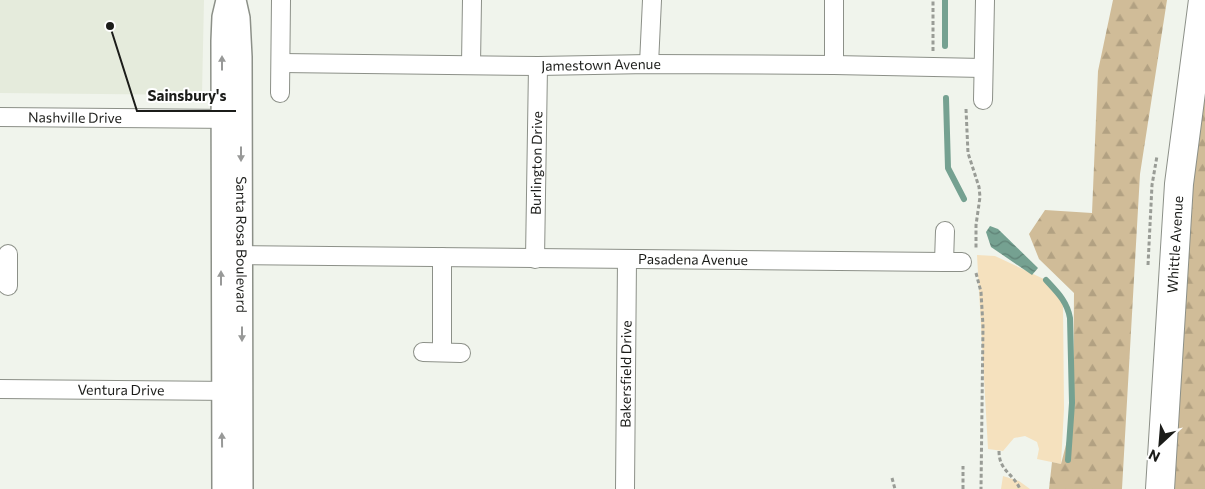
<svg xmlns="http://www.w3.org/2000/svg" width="1205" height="489" viewBox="0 0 1205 489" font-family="Commissioner,sans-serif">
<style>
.built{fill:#e5ebdc}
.grass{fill:#f5e1be}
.forest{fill:url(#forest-firs)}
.water{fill:url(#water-waves)}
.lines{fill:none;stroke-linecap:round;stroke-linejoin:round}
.stream{stroke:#75a191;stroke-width:6}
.minor-casing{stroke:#8c9088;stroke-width:20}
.tertiary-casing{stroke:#8c9088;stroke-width:24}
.primary-casing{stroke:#8c9088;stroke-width:30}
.path{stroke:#999c96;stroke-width:3;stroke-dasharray:4 2.5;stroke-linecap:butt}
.minor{stroke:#fff;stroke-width:18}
.tertiary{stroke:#fff;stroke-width:21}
.primary{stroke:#fff;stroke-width:28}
.oneway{fill:#989998}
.labels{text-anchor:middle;stroke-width:4;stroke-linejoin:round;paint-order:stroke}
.street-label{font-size:14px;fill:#1b1c19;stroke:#fff}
.leader{fill:none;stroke:#1b1c19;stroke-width:2}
.callout-dot{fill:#1b1c19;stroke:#fff;stroke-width:2}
.callout-label{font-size:15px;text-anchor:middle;font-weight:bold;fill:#1b1c19;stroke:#fff;stroke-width:4;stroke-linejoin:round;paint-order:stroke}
</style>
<defs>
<pattern id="forest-firs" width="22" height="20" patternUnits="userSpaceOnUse" patternTransform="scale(1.25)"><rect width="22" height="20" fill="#d0bc98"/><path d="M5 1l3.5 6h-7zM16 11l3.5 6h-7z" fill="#b2a182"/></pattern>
<pattern id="water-waves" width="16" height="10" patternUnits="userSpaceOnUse" patternTransform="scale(1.25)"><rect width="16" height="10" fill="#75a191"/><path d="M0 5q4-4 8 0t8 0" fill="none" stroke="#5f8276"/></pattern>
</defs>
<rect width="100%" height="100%" fill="#f0f4ec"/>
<!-- built -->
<path class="built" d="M 0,0 L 204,0 L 202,95 L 0,93 Z"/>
<!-- grass -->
<g class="grass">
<path d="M 977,255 L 995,256 L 1046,280 L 1063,304 L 1064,409 L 1061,464 L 1037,459 L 1039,449 L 1037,442 L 1025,436 L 1014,438 L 1003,451 L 988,449 Z"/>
<path d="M 1003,476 L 1019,481 L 1030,489 L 1001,489 Z"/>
</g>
<!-- forest -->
<g class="forest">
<path d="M 1113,0 L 1167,0 L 1140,174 L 1122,489 L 1049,489 L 1052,462 L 1061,464 L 1073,418 L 1074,293 L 1039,259 L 1029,234 L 1045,210 L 1092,213 L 1098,71 Z"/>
<path d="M 1205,82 L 1205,489 L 1168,489 L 1189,195 Z"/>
</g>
<!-- water -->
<path class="water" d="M 990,226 L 998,229 L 1038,268 L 1032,275 L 991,247 L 986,232 Z"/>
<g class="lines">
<!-- stream -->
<g class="stream">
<path d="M 945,0 L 945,46"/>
<path d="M 946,98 L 948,168 L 964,199"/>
<path d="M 1046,280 C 1057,292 1067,301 1070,318 L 1072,403 L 1068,460"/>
</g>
<defs>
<g id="minor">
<path id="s1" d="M 281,63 L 538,66 L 649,64 L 834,65 L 983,68"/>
<path d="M 471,64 L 472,0"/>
<path d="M 649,64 L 652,0"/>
<path d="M 834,65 L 834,0"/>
<path d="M 280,93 L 281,0"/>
<path d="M 983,100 L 985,0"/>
<path id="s2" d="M 0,117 L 234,119"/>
<path d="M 945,231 L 944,262 L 962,262"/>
<path id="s3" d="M 229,255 L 944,262"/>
<path id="s4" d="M 535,259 L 538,66"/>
<path d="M 8,286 L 8,254"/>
<path d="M 423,352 L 461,353"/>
<path d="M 442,352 L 442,257"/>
<path id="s5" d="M 0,389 L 234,391"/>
<path id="s6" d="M 625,489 L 627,259"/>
</g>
<g id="tertiary">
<path id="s7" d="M 235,0 L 239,18 L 241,57 L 242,489"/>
<path d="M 223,489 L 222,41 L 223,17 L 227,0"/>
</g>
<g id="primary">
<path id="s8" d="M 1160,489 L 1179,184 L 1203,0"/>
</g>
</defs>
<!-- minor casing -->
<use href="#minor" class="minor-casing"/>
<!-- tertiary casing -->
<use href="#tertiary" class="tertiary-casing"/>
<!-- primary casing -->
<use href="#primary" class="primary-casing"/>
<!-- path -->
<g class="path">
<path d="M 933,51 L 933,0"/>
<path d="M 966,109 L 968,153 L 979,187 L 980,197 L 976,225 L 976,249"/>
<path d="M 1148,265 L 1152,185 L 1157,156"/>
<path d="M 976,273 L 981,292 L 983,326 L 981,489"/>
<path d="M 999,451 C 999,471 1013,473 1020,489"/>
<path d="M 892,478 L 895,489"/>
<path d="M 963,489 L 963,466"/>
</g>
<!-- minor -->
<use href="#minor" class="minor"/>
<!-- tertiary -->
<use href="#tertiary" class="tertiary"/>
<!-- primary -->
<use href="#primary" class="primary"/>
</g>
<!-- one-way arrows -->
<defs><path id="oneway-solid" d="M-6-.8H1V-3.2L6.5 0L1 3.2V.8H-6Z" transform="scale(1.25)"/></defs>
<g class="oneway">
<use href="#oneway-solid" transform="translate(222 63) rotate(-90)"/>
<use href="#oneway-solid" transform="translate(241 154) rotate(90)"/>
<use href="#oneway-solid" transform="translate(221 278) rotate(-90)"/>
<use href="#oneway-solid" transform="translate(242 334) rotate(90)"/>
<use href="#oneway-solid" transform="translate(222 440) rotate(-91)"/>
</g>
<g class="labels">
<!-- street labels -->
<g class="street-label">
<text dy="5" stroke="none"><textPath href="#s1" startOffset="320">Jamestown Avenue</textPath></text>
<text dy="5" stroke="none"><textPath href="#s2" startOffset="75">Nashville Drive</textPath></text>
<text dy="5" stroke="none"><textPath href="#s4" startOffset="96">Burlington Drive</textPath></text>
<text dy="5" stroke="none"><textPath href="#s7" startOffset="245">Santa Rosa Boulevard</textPath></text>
<text dy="5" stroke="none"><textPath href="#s8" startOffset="245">Whittle Avenue</textPath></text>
<text dy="5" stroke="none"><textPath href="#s3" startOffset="464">Pasadena Avenue</textPath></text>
<text dy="5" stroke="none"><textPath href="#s6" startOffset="115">Bakersfield Drive</textPath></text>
<text dy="5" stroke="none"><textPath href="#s5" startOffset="121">Ventura Drive</textPath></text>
</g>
</g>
<!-- callouts -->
<path class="leader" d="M110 26L137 111H236"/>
<circle class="callout-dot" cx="110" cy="26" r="5"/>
<g class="callout-label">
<text x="187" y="101">Sainsbury's</text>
</g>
<!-- north arrow -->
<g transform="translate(1160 444) rotate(206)" stroke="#ffffff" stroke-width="4" paint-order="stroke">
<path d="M0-4L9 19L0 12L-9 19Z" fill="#1b1c19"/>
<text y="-8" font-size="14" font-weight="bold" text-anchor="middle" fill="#1b1c19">N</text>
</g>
</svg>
